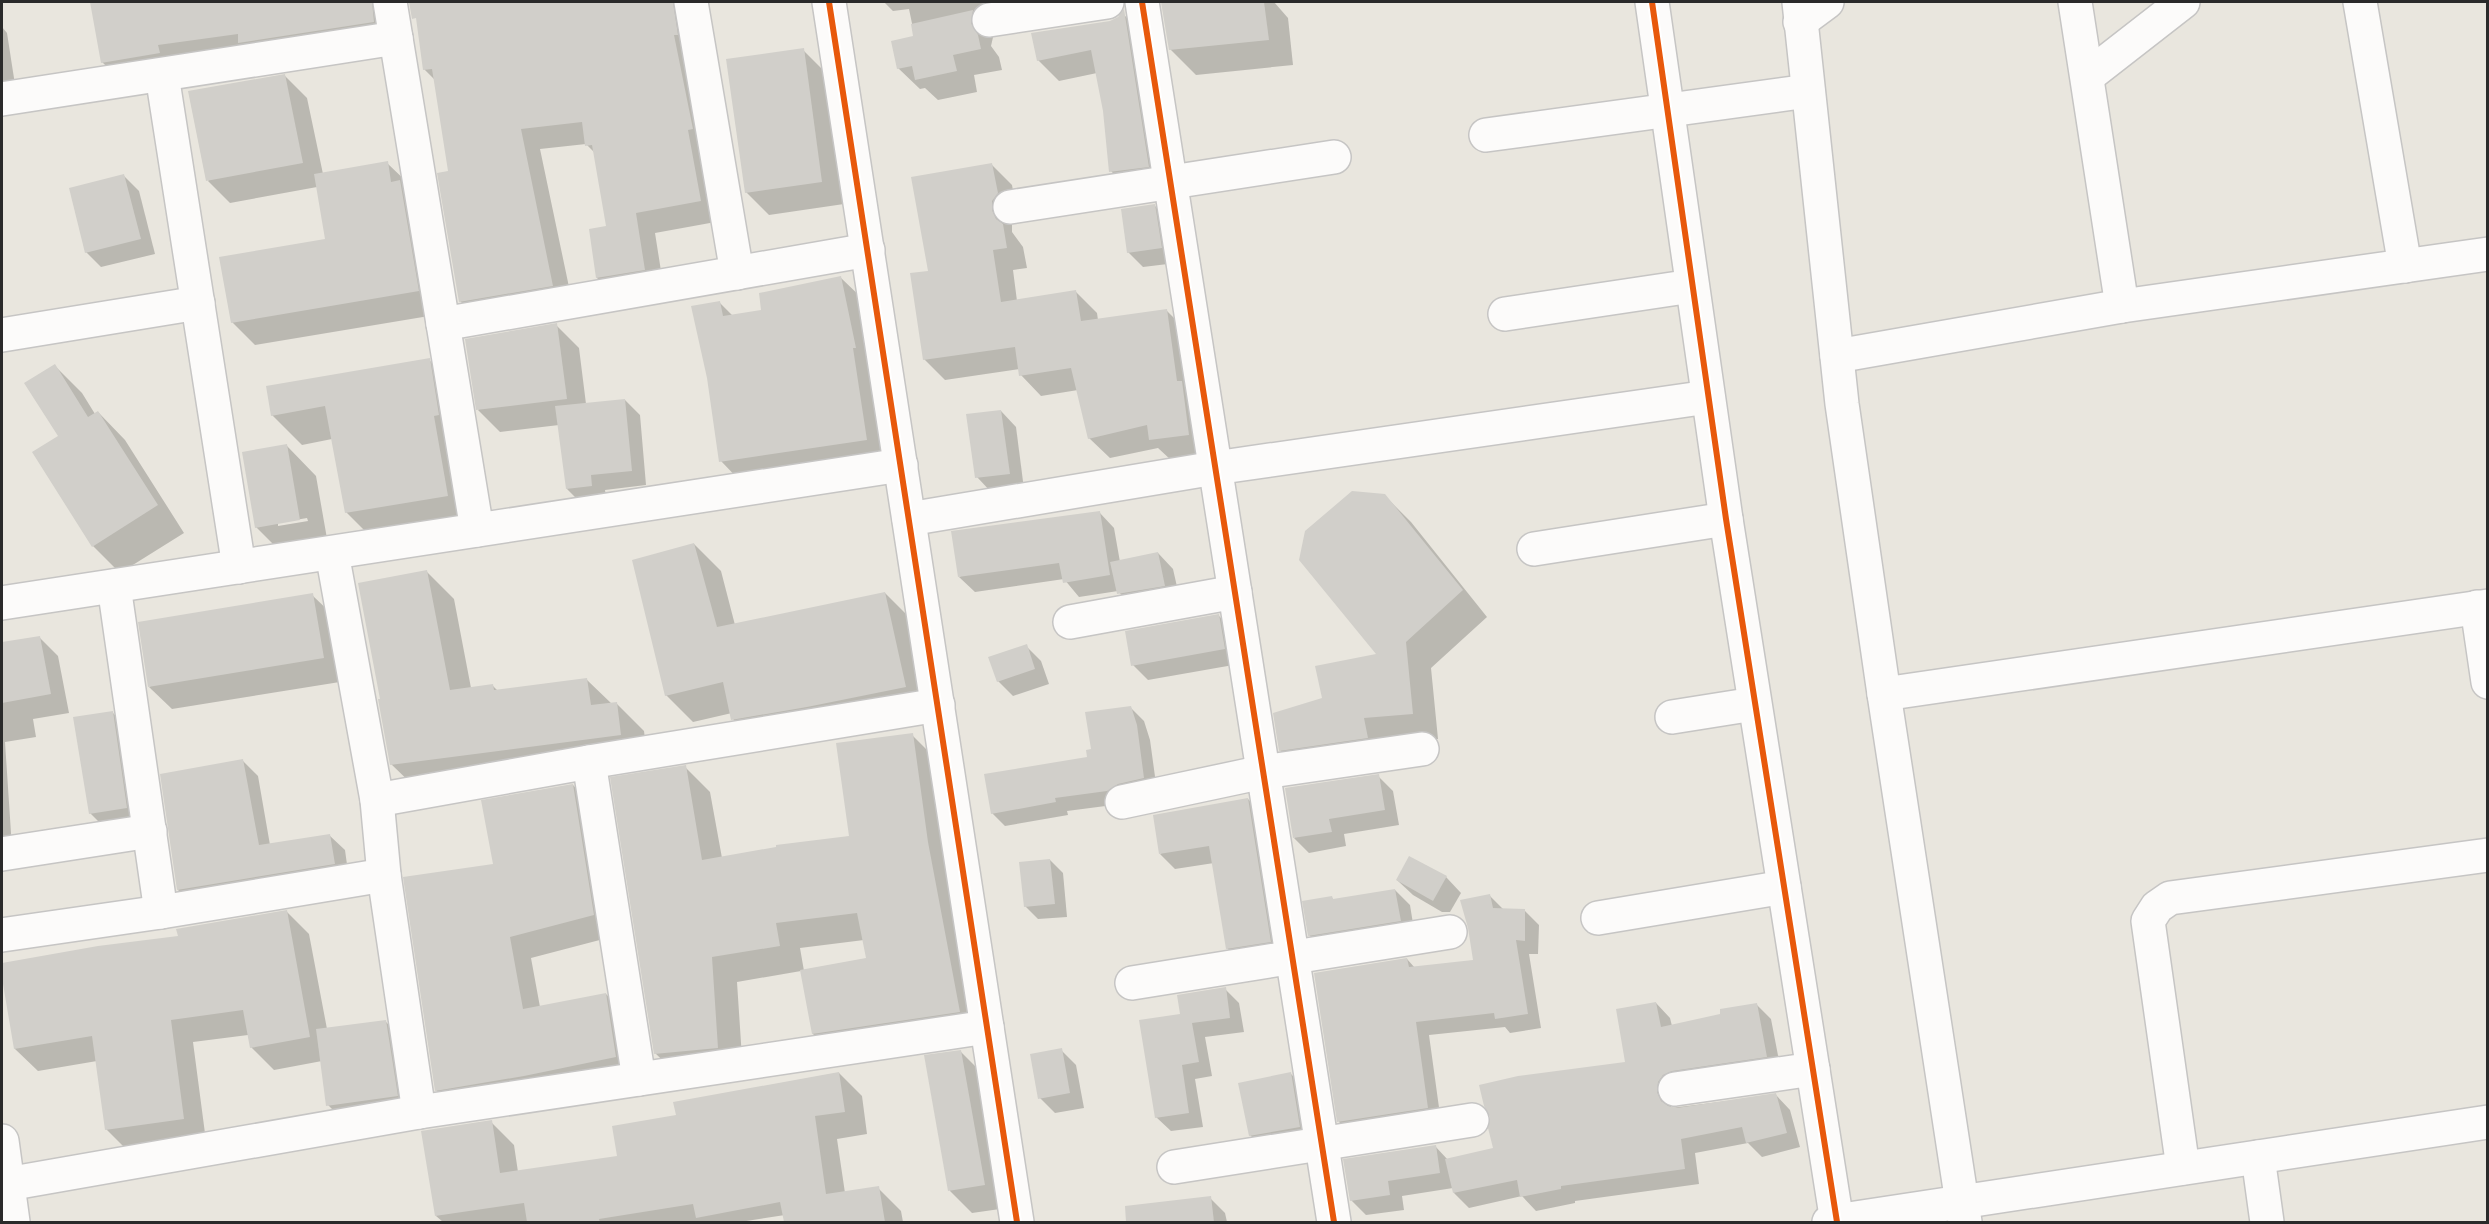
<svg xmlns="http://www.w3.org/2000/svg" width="2489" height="1224" viewBox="0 0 2489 1224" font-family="Cabin,sans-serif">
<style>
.shadow{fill:#0003;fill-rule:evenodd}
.building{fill:#d1cfca}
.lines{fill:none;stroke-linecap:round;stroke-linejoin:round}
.minor-casing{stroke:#c6c5c4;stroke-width:36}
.tertiary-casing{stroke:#c6c5c4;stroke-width:36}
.minor{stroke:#fcfbfa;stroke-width:33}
.tertiary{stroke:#fcfbfa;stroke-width:33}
.cycleway-casing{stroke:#fff;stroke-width:10}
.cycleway{stroke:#e8590c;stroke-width:6}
</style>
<rect width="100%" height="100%" fill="#e9e6de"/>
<!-- shadow -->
<g class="shadow">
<path d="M 92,2 L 388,2 L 393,41 L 122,81 L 102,62 Z"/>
<path d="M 415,2 L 694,2 L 721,221 L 655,233 L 664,290 L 618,298 L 597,278 L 608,228 L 595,153 L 586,144 L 540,149 L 573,306 L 481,322 L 460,301 L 450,172 L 436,81 L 424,69 Z"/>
<path d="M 884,2 L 987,2 L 994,33 L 991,46 L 999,57 L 1002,70 L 974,75 L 977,92 L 938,100 L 925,88 L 920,89 L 898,68 L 915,38 L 909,9 L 893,11 Z"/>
<path d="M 1165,2 L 1274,2 L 1288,18 L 1293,65 L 1196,75 L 1170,49 Z"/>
<path d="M 1124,15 L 1145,35 L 1169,187 L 1131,192 L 1111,171 L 1104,111 L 1097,73 L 1059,81 L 1038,60 Z"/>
<path d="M 2,27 L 7,33 L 18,104 L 2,107 Z"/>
<path d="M 803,50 L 826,73 L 844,204 L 769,215 L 746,192 Z"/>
<path d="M 285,76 L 307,98 L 323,174 L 387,163 L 410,185 L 441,314 L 255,345 L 232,322 L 327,240 L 317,187 L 230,203 L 208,181 Z"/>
<path d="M 992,165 L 1012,185 L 1017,214 L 1012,222 L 1012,232 L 1023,247 L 1027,268 L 1013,270 L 1017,301 L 1076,292 L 1097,313 L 1098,320 L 1166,310 L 1187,331 L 1209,455 L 1171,460 L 1158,448 L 1110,458 L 1089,438 L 1078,390 L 1041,396 L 1021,375 L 1020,369 L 945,380 L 924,359 L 930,272 Z"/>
<path d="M 124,176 L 139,191 L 155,254 L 101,267 L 86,252 Z"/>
<path d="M 1154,205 L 1169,220 L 1176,263 L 1143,267 L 1128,252 Z"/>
<path d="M 841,278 L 864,300 L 888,463 L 743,484 L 721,461 L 708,377 L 719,302 L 733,316 L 763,311 Z"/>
<path d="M 556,325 L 579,348 L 586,404 L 625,400 L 640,415 L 646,485 L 605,490 L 607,501 L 582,504 L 567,489 L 559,425 L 500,432 L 478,410 Z"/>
<path d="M 429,360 L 459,389 L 477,525 L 376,542 L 346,512 L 332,439 L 302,445 L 272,415 Z"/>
<path d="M 55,366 L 82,393 L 95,414 L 98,412 L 125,440 L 184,533 L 120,573 L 93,546 L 60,436 Z"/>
<path d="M 1001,411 L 1016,427 L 1024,489 L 992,493 L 977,477 Z"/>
<path d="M 287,446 L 316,476 L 329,550 L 286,557 L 256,527 ZM 307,518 L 308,521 L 278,526 L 278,523 Z"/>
<path d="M 1385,496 L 1411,522 L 1487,617 L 1431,668 L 1438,739 L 1389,743 L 1306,776 L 1280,750 L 1324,699 L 1378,655 Z"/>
<path d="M 1099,512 L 1114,528 L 1120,562 L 1158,553 L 1173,569 L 1180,600 L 1134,609 L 1118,591 L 1079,597 L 1064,579 L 975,592 L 959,577 Z"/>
<path d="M 694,544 L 721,571 L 735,625 L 885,593 L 912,620 L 932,713 L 760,746 L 733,719 L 732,713 L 693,722 L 666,695 Z"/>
<path d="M 426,571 L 454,599 L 471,688 L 493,686 L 498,691 L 587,680 L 612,704 L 617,704 L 644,731 L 648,763 L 419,791 L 391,764 L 382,700 Z"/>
<path d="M 312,595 L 335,617 L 346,681 L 172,709 L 149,687 Z"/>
<path d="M 1219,616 L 1234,631 L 1239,664 L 1148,680 L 1133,665 Z"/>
<path d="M 39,637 L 58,656 L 69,713 L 33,719 L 36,737 L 5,742 L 12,848 L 2,849 L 2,644 Z"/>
<path d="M 1026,646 L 1041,661 L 1049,684 L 1013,696 L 998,681 Z"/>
<path d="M 1130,707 L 1144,721 L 1150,740 L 1157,791 L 1121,804 L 1067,811 L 1068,815 L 1005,826 L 992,813 L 1089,758 Z"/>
<path d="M 113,713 L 135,736 L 149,830 L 113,836 L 90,813 Z"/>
<path d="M 912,735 L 937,760 L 985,1037 L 838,1059 L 813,1034 L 801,971 L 737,982 L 743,1073 L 681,1078 L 655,1053 L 685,767 L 710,792 L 722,858 L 850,837 ZM 864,940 L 867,959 L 804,971 L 800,948 Z"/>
<path d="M 243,761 L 258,776 L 270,845 L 329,835 L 345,850 L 349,879 L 193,905 L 178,890 Z"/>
<path d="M 1378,776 L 1393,791 L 1399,825 L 1344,834 L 1346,846 L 1309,853 L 1294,838 Z"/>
<path d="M 573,785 L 594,807 L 615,936 L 531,958 L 540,1007 L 606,994 L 627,1016 L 637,1078 L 458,1111 L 436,1090 L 494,866 Z"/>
<path d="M 1248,799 L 1263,815 L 1285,957 L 1242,963 L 1227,948 L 1214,863 L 1175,869 L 1160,854 Z"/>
<path d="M 1050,860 L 1063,873 L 1067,917 L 1038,919 L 1025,906 Z"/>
<path d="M 1446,877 L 1461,893 L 1450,912 L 1442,912 L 1413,895 L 1397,880 Z"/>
<path d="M 1395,890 L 1410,905 L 1415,936 L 1325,950 L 1309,935 L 1332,898 L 1334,900 Z"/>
<path d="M 1490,896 L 1504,910 L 1525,911 L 1539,925 L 1538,954 L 1529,954 L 1541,1028 L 1510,1033 L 1505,1027 L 1429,1035 L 1441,1122 L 1353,1135 L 1339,1122 L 1407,959 L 1415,968 L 1474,962 Z"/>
<path d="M 287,912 L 309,934 L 327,1029 L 386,1022 L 409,1045 L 420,1119 L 351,1128 L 328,1105 L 322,1061 L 274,1070 L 251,1047 L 248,1035 L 193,1042 L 206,1141 L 129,1152 L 106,1129 L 97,1061 L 38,1071 L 15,1049 L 2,964 L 99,948 L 179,937 Z"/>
<path d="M 1225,989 L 1239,1003 L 1244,1032 L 1205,1037 L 1212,1076 L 1195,1079 L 1203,1127 L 1171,1131 L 1156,1117 L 1182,1015 Z"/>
<path d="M 1656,1003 L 1670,1018 L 1672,1026 L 1722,1015 L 1756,1004 L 1771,1019 L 1781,1071 L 1672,1097 L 1671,1108 L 1776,1095 L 1790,1110 L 1800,1147 L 1762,1157 L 1748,1143 L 1695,1153 L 1699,1184 L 1575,1201 L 1575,1203 L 1536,1211 L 1522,1196 L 1469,1208 L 1454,1193 L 1453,1188 L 1402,1196 L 1404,1210 L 1366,1215 L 1351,1200 L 1435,1146 L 1448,1160 L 1495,1150 L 1627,1063 Z"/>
<path d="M 1061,1050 L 1076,1065 L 1084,1108 L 1055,1113 L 1040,1098 Z"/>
<path d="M 960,1051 L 983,1074 L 1007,1208 L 972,1213 L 950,1191 L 926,1057 Z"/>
<path d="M 839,1073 L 862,1096 L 867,1134 L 837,1139 L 845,1193 L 878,1188 L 901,1211 L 903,1222 L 799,1222 L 798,1213 L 740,1222 L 443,1222 L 436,1216 L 491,1122 L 514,1145 L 518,1172 L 618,1157 L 677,1116 Z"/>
<path d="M 1291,1074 L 1306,1089 L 1314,1142 L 1266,1151 L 1250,1135 Z"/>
<path d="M 1210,1198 L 1225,1213 L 1227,1222 L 1153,1222 L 1150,1205 Z"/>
</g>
<!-- building -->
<g class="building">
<path d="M 90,2 L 372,2 L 374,22 L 238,43 L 238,34 L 158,45 L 160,53 L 101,63 Z"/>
<path d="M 409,2 L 673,2 L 678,35 L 674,35 L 693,129 L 688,130 L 701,201 L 636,213 L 645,270 L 596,278 L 589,229 L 606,226 L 592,145 L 585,146 L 582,122 L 521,129 L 553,286 L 459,302 L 437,173 L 448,171 L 432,69 L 423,70 L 416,18 L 412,19 Z"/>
<path d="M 1161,2 L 1264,2 L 1269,40 L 1169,50 Z"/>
<path d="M 1124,9 L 1149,167 L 1109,172 L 1103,111 L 1091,50 L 1037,61 L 1031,33 L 1110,21 L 1118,17 Z"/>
<path d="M 973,10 L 971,23 L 978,35 L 981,49 L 953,55 L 957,71 L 915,80 L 912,66 L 897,69 L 891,41 L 913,36 L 911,24 Z"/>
<path d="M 804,48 L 822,182 L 745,193 L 726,59 Z"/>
<path d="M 285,74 L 303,163 L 206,181 L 188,91 Z"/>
<path d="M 388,161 L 391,182 L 400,180 L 419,291 L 231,323 L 219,257 L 325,239 L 314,174 Z"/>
<path d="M 992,163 L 998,193 L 992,201 L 992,210 L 996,219 L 1003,224 L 1007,248 L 993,250 L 1001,302 L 1076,290 L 1081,321 L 1167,309 L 1177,381 L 1182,381 L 1189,435 L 1149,440 L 1147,425 L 1088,439 L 1071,368 L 1019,376 L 1015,347 L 923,360 L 910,273 L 928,271 L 911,177 Z"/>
<path d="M 124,174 L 141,239 L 85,253 L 69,188 Z"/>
<path d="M 1155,204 L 1162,248 L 1127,253 L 1121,209 Z"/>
<path d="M 841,276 L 856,348 L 853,348 L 867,440 L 719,462 L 707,378 L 691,306 L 720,301 L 723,316 L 761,310 L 759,293 Z"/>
<path d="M 557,323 L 567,399 L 476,410 L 465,339 Z"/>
<path d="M 430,358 L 439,415 L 434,416 L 448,496 L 345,513 L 325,406 L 271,416 L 266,386 Z"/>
<path d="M 55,364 L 88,417 L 98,411 L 158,505 L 92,547 L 32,452 L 58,436 L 24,383 Z"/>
<path d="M 625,399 L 632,471 L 591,475 L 592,486 L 566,489 L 555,406 Z"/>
<path d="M 1001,410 L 1010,474 L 975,478 L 966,414 Z"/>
<path d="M 287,444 L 300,520 L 255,528 L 242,452 Z"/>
<path d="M 1352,491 L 1385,494 L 1463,590 L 1406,642 L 1413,714 L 1364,718 L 1368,738 L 1279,751 L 1273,713 L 1322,698 L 1315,666 L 1376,654 L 1299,560 L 1305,531 Z"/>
<path d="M 1100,511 L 1110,575 L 1063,583 L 1059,563 L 958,577 L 951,531 Z"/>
<path d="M 694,543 L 717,627 L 885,592 L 906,687 L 807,707 L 731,720 L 723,682 L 665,696 L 632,560 Z"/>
<path d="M 1158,552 L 1165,586 L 1117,594 L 1110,562 Z"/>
<path d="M 427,570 L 450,690 L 493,684 L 494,690 L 587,678 L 591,705 L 617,702 L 621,735 L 390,765 L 378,699 L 380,699 L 358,583 Z"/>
<path d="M 313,593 L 324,658 L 148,687 L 138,622 Z"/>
<path d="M 1219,614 L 1225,649 L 1131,666 L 1125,631 Z"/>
<path d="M 40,636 L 51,694 L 2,703 L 2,642 Z"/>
<path d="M 1027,644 L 1035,669 L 997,682 L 988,657 Z"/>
<path d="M 1131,706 L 1137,725 L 1144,778 L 1118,784 L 1107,791 L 1055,798 L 1056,802 L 991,814 L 984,774 L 1087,757 L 1086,750 L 1091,749 L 1085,712 Z"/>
<path d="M 113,711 L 127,808 L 89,814 L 73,717 Z"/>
<path d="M 913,733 L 928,842 L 960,1012 L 812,1034 L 800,970 L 866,958 L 857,913 L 776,923 L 780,946 L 712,957 L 718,1048 L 654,1054 L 610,777 L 686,765 L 702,860 L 776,847 L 776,845 L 849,836 L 836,743 Z"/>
<path d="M 243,759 L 259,845 L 330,834 L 335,864 L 177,890 L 160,774 Z"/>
<path d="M 1379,774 L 1385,810 L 1329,819 L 1332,832 L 1293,838 L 1285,788 Z"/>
<path d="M 573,784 L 594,915 L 510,937 L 523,1009 L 606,993 L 616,1057 L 524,1076 L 435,1091 L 403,877 L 493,864 L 481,800 Z"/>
<path d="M 1248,798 L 1271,942 L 1226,949 L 1209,846 L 1159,854 L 1153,815 Z"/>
<path d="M 1409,856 L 1447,876 L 1433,901 L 1396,880 Z"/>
<path d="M 1050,859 L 1055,904 L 1024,907 L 1019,862 Z"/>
<path d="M 1395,889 L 1401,921 L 1308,936 L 1302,901 L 1332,896 L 1333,899 Z"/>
<path d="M 1490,894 L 1493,908 L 1525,909 L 1525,941 L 1516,940 L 1528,1014 L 1495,1019 L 1494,1013 L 1416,1022 L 1428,1108 L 1337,1122 L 1314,973 L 1407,958 L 1409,967 L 1473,960 L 1468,928 L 1460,900 Z"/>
<path d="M 287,910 L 310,1037 L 250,1048 L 243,1010 L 171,1020 L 184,1119 L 105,1130 L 92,1036 L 14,1049 L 2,978 L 2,963 L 98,946 L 178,936 L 176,929 Z"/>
<path d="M 1226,987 L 1230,1018 L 1192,1023 L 1199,1062 L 1182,1065 L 1189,1113 L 1155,1118 L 1139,1020 L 1180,1014 L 1177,995 Z"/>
<path d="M 1656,1002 L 1661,1027 L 1720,1014 L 1720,1009 L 1757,1003 L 1767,1057 L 1672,1071 L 1663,1075 L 1658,1082 L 1657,1092 L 1661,1101 L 1668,1106 L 1677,1108 L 1776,1093 L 1787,1133 L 1746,1143 L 1742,1127 L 1681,1139 L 1685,1169 L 1561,1186 L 1561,1189 L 1520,1197 L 1517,1180 L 1453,1193 L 1445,1159 L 1493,1148 L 1488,1128 L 1490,1117 L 1484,1106 L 1479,1085 L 1518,1076 L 1625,1062 L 1616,1009 Z"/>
<path d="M 386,1020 L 398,1096 L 326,1106 L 316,1029 Z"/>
<path d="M 1062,1048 L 1070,1093 L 1038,1099 L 1030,1054 Z"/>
<path d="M 961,1050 L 985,1185 L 948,1191 L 924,1055 Z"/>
<path d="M 839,1072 L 845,1112 L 815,1116 L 826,1194 L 879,1186 L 885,1222 L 784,1222 L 780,1202 L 696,1218 L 693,1204 L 599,1219 L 600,1222 L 527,1222 L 524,1203 L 435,1216 L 421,1131 L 492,1120 L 500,1173 L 617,1156 L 612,1126 L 676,1115 L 673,1102 Z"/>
<path d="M 1291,1072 L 1300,1127 L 1249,1136 L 1238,1083 Z"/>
<path d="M 1436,1145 L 1440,1173 L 1388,1181 L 1390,1195 L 1350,1201 L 1343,1159 Z"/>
<path d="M 1211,1196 L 1214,1222 L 1126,1222 L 1125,1206 Z"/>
</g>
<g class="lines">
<defs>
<g id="minor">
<path d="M 390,2 L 477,530"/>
<path d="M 691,2 L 737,273"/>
<path d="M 829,2 L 1017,1222"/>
<path d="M 1142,2 L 1334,1222"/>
<path d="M 1799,2 L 1842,404 L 1884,694 L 1965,1222"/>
<path d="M 2075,2 L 2122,306"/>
<path d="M 2360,2 L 2405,266"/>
<path d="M 989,20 L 1107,2"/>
<path d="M 1800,22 L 1827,2"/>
<path d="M 162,75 L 239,567"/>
<path d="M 2088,76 L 2183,2"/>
<path d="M 2,99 L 396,38"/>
<path d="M 1486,135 L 1808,91"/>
<path d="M 1010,207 L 1334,157"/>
<path d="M 1505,314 L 1692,286"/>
<path d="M 443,324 L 868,250"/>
<path d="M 2,335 L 198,303"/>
<path d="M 1837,356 L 2122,306 L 2488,254"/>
<path d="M 909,519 L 1215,468 L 1708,397"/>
<path d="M 1534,549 L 1726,519"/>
<path d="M 332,553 L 377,800 L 384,875 L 419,1112"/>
<path d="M 114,586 L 161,912"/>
<path d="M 2,603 L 901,465"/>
<path d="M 2477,607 L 2488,682"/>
<path d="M 1070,622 L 1235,592"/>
<path d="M 1884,694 L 2488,606"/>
<path d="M 1672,717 L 1754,704"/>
<path d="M 589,762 L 639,1079"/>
<path d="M 377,800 L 589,762 L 938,705"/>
<path d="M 1122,802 L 1263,772 L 1422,749"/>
<path d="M 2,854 L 150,831"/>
<path d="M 1598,918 L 1784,887"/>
<path d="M 2,935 L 161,912 L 384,875"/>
<path d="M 1132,983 L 1450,932"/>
<path d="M 1675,1089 L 1813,1069"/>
<path d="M 2,1141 L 13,1222"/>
<path d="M 2258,1157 L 2267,1222"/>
<path d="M 1174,1167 L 1472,1120"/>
<path d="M 2183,1168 L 2148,921 L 2157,907 L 2170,898 L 2488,855"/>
<path d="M 2,1185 L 419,1112 L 987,1027"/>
<path d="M 1829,1222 L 2488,1122"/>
</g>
<path id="tertiary" d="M 1652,2 L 1726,519 L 1837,1222"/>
</defs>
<!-- minor casing -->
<use href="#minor" class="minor-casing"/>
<!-- tertiary casing -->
<use href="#tertiary" class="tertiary-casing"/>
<!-- minor -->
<use href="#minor" class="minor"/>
<!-- tertiary -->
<use href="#tertiary" class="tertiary"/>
<defs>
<g id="cycleway">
<path d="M 829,2 L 1017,1222"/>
<path d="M 1142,2 L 1334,1222"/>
<path d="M 1652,2 L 1726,519 L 1837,1222"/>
</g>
</defs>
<!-- cycleway casing -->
<use href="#cycleway" class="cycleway-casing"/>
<!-- cycleway -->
<use href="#cycleway" class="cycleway"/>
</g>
<!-- border -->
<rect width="2489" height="1224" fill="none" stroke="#2a2a2a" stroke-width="6"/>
</svg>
